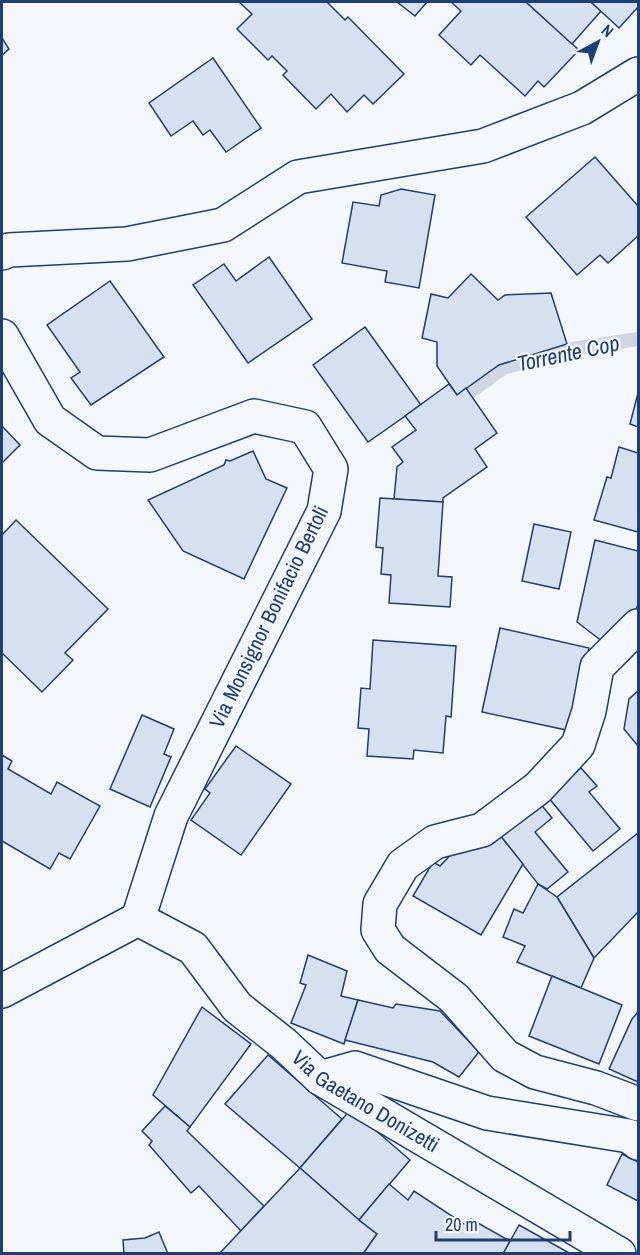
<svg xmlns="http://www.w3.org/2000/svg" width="640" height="1255" viewBox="0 0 640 1255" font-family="'Archivo Narrow',sans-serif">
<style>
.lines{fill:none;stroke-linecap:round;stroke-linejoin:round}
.stream{stroke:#cfd7e4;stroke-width:14}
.building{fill:#d5e0f0;stroke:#1d3f73;stroke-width:1.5}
.minor-casing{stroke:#1d3f73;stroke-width:36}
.minor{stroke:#f4f7fb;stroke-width:33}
.labels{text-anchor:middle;stroke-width:4.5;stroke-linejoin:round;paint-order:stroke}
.street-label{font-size:21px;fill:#1d3f73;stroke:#f4f7fb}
.water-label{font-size:22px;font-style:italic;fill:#1d3f73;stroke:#f4f7fb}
</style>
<rect width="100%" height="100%" fill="#f4f7fb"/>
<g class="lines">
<!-- stream -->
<path class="stream" d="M 470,392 L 503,368 L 572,349 L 638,339"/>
</g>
<!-- building -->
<g class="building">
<path d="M 239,2 L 327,2 L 345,20 L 348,17 L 404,74 L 373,104 L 364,95 L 347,112 L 331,94 L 316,109 L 283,75 L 287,71 L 272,56 L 268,60 L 237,29 L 252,14 Z"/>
<path d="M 397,2 L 427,2 L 415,16 Z"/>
<path d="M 451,2 L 526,2 L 579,50 L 544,87 L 538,81 L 525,96 L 480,55 L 471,65 L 439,35 L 461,11 Z"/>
<path d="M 526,2 L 591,2 L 601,11 L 572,44 Z"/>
<path d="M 591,2 L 638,2 L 638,7 L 619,28 Z"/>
<path d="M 2,38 L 9,49 L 2,55 Z"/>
<path d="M 213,58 L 261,128 L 226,152 L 210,130 L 203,135 L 193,121 L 171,136 L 149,103 Z"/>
<path d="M 595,157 L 638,206 L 638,236 L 608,263 L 600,255 L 577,275 L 526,217 Z"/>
<path d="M 401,189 L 435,195 L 419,288 L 385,282 L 387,271 L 342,263 L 353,202 L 379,206 L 381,195 Z"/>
<path d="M 269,257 L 312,319 L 248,363 L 193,285 L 224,264 L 236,281 Z"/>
<path d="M 471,274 L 498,300 L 505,295 L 551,293 L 567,344 L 499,365 L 457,395 L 437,366 L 437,342 L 422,338 L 431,294 L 448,298 Z"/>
<path d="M 110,281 L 164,357 L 91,405 L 71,378 L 80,372 L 47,325 Z"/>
<path d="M 365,327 L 421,405 L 368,442 L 313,365 Z"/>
<path d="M 449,384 L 457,395 L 466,388 L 497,433 L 475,449 L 487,467 L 443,498 L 443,502 L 394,499 L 397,467 L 403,462 L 392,447 L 416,430 L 405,416 Z"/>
<path d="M 638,393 L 638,427 L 630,424 Z"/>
<path d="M 2,426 L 20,445 L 2,463 Z"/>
<path d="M 619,447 L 638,453 L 638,532 L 594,520 L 607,477 L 611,478 Z"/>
<path d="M 253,451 L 266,479 L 287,488 L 244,579 L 183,551 L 148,500 L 224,465 L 226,460 L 230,461 Z"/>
<path d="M 380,498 L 443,502 L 438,576 L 452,577 L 450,607 L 389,603 L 391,575 L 381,574 L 383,548 L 376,547 Z"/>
<path d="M 16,520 L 108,609 L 65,653 L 73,660 L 42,692 L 2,653 L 2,535 Z"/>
<path d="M 534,524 L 571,532 L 559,589 L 522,581 Z"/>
<path d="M 595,540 L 638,551 L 638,604 L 633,619 L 607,645 L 577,622 Z"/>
<path d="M 500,628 L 589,648 L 571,731 L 482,712 Z"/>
<path d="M 373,640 L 456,646 L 451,717 L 446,716 L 443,753 L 414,750 L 413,759 L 367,756 L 369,729 L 358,728 L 361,688 L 370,689 Z"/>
<path d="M 638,691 L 638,746 L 624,729 L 629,699 Z"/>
<path d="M 142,715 L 174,729 L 164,754 L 171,757 L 150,807 L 110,789 Z"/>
<path d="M 236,746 L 291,784 L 241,855 L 191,820 L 210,793 L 205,789 Z"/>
<path d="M 2,755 L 12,761 L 8,769 L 51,794 L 57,782 L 100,806 L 70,859 L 59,853 L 50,869 L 2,841 Z"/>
<path d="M 581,768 L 597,786 L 589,792 L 620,829 L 593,851 L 547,796 Z"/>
<path d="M 539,802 L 552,818 L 535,832 L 568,872 L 547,889 L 538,884 L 499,834 Z"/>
<path d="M 638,833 L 638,912 L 594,958 L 557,897 Z"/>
<path d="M 499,834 L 523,864 L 481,935 L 413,896 L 433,862 L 440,866 L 462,843 Z"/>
<path d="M 538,884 L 557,897 L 594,958 L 581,988 L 517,962 L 525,946 L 503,937 L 514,909 L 523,913 Z"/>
<path d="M 308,955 L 347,971 L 341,996 L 358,1000 L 344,1044 L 291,1023 L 306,985 L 300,983 Z"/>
<path d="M 552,976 L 622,1005 L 599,1064 L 529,1036 Z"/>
<path d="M 358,1000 L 393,1008 L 396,1004 L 440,1011 L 479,1052 L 459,1077 L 433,1062 L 345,1040 Z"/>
<path d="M 202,1007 L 251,1044 L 190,1127 L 153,1095 Z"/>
<path d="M 638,1012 L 638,1082 L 609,1069 L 632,1019 Z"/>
<path d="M 268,1055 L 342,1119 L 300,1168 L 225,1104 Z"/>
<path d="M 165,1106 L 190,1127 L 187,1131 L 264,1206 L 241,1231 L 199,1186 L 191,1193 L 149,1145 L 152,1141 L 142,1131 Z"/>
<path d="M 351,1109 L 410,1160 L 359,1220 L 300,1168 Z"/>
<path d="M 622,1154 L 638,1162 L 638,1201 L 607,1185 Z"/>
<path d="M 300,1168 L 359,1220 L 377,1234 L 363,1254 L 219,1254 Z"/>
<path d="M 389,1184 L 408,1200 L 414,1191 L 467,1226 L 471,1219 L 510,1241 L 503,1254 L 363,1254 L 377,1234 L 359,1220 Z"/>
<path d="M 519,1225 L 571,1254 L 503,1254 Z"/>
<path d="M 159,1232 L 168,1254 L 124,1254 L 123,1240 L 145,1238 Z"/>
</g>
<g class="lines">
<defs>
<g id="minor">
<path d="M 2,253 L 9,250 L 127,244 L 223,225 L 298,177 L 483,146 L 582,108 L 638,74"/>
<path d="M 2,336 L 50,420 L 97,453 L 150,455 L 254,416 L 305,427 L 331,469 L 324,511 L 171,816 L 138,919"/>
<path d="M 638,626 L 597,667 L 589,711 L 578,745 L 538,788 L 482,830 L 435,842 L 403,865 L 380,904 L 378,930 L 390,949 L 454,998 L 505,1056 L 535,1072 L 596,1088 L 638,1104"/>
<path id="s1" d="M 138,919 L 193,948 L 237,1007 L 284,1044 L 320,1078 L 619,1254"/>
<path d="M 2,991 L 138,919"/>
<path d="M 320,1078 L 355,1068 L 487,1113 L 629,1136 L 638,1143"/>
</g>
</defs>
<!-- minor casing -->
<use href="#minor" class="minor-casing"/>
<!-- minor -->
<use href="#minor" class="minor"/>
</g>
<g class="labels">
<!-- street labels -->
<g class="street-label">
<text transform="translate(269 617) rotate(-64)" y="7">Via Monsignor Bonifacio Bertoli</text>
<text dy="7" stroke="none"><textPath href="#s1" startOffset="296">Via Gaetano Donizetti</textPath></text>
</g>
<!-- water labels -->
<g class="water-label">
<text transform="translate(568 353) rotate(-12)" y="8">Torrente Cop</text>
</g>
</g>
<!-- border -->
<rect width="640" height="1255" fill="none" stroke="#1d3f73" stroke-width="6"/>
<!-- north arrow -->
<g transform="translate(598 42) rotate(41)" stroke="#f4f7fb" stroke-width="4.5" paint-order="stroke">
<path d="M0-4.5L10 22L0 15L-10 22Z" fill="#1d3f73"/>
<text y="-9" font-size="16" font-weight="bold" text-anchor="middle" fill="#1d3f73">N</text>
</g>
<!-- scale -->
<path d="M436 1231v9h134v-9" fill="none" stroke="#1d3f73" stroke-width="3"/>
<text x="445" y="1231" font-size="18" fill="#1d3f73" stroke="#f4f7fb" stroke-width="4.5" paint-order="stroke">20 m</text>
</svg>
